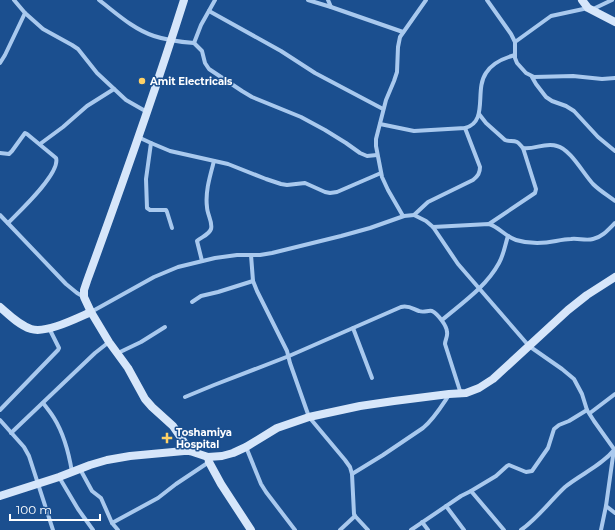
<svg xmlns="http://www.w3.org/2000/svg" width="615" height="530" viewBox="0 0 615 530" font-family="Montserrat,sans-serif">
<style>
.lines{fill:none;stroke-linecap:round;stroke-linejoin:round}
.street{stroke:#a9c9ee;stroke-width:4}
.secondary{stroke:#d6e6fa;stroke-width:8}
.poi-dot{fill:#ffd166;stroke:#1b4f8f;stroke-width:1.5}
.labels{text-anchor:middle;stroke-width:3;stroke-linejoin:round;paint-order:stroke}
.poi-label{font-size:10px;font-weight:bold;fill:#fff;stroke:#1b4f8f;text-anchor:start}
</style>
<rect width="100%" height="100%" fill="#1b4f8f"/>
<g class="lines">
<!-- street -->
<g class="street">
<path d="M 14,0 L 25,13 L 43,29 L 72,45 L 78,49 L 97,73 L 126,100 L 147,112"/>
<path d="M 99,0 C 116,13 133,29 154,36 C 166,40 181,42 194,43 L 202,51 L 205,63 L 209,69 L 242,91 L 252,97 L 301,117 L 325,130 L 346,143 L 360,153 L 367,156 L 377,155"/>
<path d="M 308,0 L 331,7 L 403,32"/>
<path d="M 328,0 L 331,7"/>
<path d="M 487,0 L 511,34 L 515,42 L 515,58 L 517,63 L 526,73 L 534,77 L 573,76 L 602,79 L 615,78"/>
<path d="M 591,10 L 612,0"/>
<path d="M 209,11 L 281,51 L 315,73 L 383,109"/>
<path d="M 515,42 L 551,16 L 588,8"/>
<path d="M 194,43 L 201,25 L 215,0"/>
<path d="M 0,63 L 5,55 L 25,13"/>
<path d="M 532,77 L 536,84 L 546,97 L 552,101 L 566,106 L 574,111 L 598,137 L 615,151"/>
<path d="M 479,114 L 486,123 L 505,140 C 509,142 513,140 517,142 C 519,143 521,146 523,148 C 534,150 545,142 557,146 C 570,149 583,173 593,184 C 599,190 607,195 615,201"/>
<path d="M 380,124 L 414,131 L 465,128 C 489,122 474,90 486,73 C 492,63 504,58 515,55"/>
<path d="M 138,137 L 151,143 L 170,151 L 228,164 L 266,179 L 281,184 L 287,185 L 305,183 L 325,192 L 330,193 L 337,192 L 381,173"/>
<path d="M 151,143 L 146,179 L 147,208 L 150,210 L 166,210 L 167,212 L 172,228"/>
<path d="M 40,144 L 63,127 L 87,106 L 114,89"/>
<path d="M 0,153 L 9,154 L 12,151 L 25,133 L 27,134 L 56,158 C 61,173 19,212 8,223"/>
<path d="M 0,215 L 66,284 L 77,293 L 84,297"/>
<path d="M 414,215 L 426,221 L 433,227 L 458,264 L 529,346 L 562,369 L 574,379 L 582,394 L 587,410 L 594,421 L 614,449 L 606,506 L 601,530"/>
<path d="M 403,216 L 388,190 L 382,177 L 376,146 L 376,139 L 386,100 L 394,81 L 397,72 L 398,47 L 400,37 L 426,0"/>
<path d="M 489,224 L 535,193 L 536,189 L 523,148"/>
<path d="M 433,227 L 489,224 C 499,227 506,237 516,240 C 529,244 542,244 556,241 C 561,240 566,239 571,239 C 578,238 586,241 593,239 C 602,237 608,230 615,223"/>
<path d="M 251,255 L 253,281 L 257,291 L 287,351 L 290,363 L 309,417 L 345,460 L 350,467 L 352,474 L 354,514 L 355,516 L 368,530"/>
<path d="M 202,261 L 197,241 C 201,237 209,235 211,229 C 213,222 207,214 207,207 C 205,192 210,176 214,161"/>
<path d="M 192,302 L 201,296 L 218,292 L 253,281"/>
<path d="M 91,312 L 154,277 L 178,267 L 215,258 L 237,255 L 260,255 L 272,253 L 341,236 L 370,228 L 404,216 L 414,215 L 428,202 L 473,180 C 478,176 480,173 480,167 L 465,128"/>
<path d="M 442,320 C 462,303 486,287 499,263 C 504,254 505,245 508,236"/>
<path d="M 353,328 L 372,378"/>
<path d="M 118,353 L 141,342 L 165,327"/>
<path d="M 185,397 L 214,385 L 289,356 L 401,307 C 409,305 413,309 419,311 C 424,313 428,310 432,311 C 438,314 447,326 447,332 C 448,336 445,340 445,344 L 461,394"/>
<path d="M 43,403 C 47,408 51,413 54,418 C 64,434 69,454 72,472"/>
<path d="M 0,410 L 58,350 L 59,348 L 49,328"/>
<path d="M 590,413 L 615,394"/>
<path d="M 0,420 L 24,447 L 29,456 L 53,530"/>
<path d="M 11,433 L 95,353 L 109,342"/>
<path d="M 246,447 L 261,484 L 266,492 L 295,530"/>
<path d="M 80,469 L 92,491 L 101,498 L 112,523 L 118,530"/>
<path d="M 352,474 L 383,455 L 423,428 C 434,419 441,407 449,395"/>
<path d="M 59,477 L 78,509 L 93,530"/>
<path d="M 471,491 L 504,530"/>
<path d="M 446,506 L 464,530"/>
<path d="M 606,506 L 615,513"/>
<path d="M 422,522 L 428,530"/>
<path d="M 112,523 L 158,498 L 176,484 L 209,462"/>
<path d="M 340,530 L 355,516"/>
<path d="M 411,530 L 461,496 L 471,491 L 496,476 L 507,466 L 509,465 L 526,472 L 532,471 L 548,448 L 554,429 L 559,425 L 569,421 L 587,410"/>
<path d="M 521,530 C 538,518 550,501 565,487 C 581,474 601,466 614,450"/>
</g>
<!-- secondary -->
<g class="secondary">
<path d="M 184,0 C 154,95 121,188 87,281 L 84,290 L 84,297 L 91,312 L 109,342 L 128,368 L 145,399 L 152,407 L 173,426 L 190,451"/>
<path d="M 582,0 L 588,8 L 615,22"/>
<path d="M 0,307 C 9,315 19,325 31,329 C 46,334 77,318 91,312"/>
<path d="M 208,457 L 209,462 L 221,484 L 251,530"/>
<path d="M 0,496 L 59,477 L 90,465 L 107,460 L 130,456 L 184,451 L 190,451 L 208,457 L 222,456 L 233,453 L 246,447 L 277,428 L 309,417 L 360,406 L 394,401 L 449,394 L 466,393 L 479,388 L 493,379 L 568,310 L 587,295 L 615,277"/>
</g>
</g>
<!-- markers -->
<g class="poi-dot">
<circle cx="142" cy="81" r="4"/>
<path d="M165 432h4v4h4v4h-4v4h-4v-4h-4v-4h4z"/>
</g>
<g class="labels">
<!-- poi labels -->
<g class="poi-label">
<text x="150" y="85">Amit Electricals</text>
<text x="176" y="436">Toshamiya<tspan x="176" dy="12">Hospital</tspan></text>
</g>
</g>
<!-- scale -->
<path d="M10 514v6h90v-6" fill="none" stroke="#ffffff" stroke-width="2"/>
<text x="16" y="514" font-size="12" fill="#ffffff" stroke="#1b4f8f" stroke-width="3" paint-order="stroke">100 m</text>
</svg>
